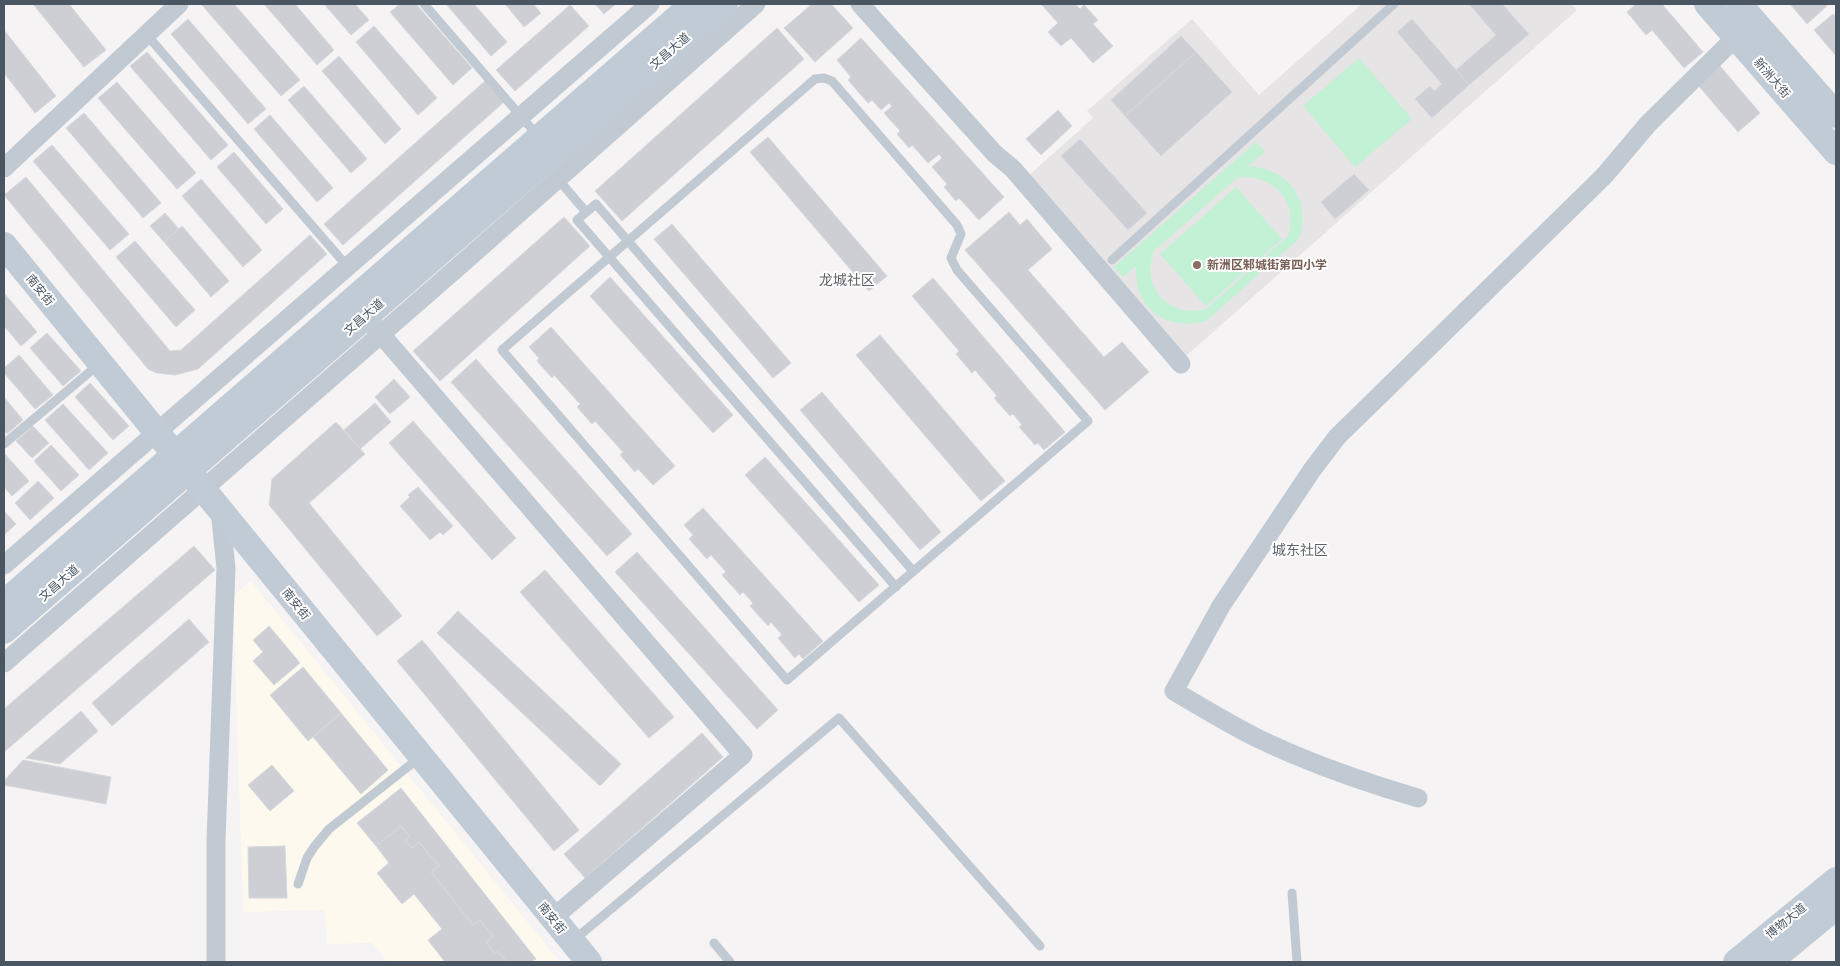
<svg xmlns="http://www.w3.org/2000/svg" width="1840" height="966" viewBox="0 0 1840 966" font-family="Barlow,'Noto Sans SC',sans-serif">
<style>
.commercial{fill:#fdf9ef}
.education{fill:#e6e4e5}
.green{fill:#c3f1d5;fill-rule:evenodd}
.building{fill:#cdcfd5;stroke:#d7d9de}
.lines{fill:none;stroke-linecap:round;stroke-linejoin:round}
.service{stroke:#c1cad2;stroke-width:9}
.minor{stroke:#c1cad2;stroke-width:19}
.secondary{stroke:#c1cbd6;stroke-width:26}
.education-dot{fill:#8d6e63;stroke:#fff;stroke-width:2}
.labels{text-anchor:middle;stroke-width:4;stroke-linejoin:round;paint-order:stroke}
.street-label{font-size:12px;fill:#4a5661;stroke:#fff}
.education-label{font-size:12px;font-weight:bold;fill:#785e54;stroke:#fff;text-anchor:start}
.neighbourhood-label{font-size:14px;fill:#5f6368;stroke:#fff}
</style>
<rect width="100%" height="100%" fill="#f5f3f3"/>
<!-- commercial -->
<path class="commercial" d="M 251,581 L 560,962 L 387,962 L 372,943 L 327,944 L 325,910 L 243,912 L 233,596 Z"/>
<!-- education -->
<path class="education" d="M 1362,4 L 1571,4 L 1577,10 L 1186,356 L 1027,177 L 1093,118 L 1087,111 L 1192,19 L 1259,95 Z"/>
<!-- green -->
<g class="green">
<path d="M 1359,58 L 1412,119 L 1355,167 L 1303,106 Z"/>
<path d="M 1256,142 L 1265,152 L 1248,166 C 1289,169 1312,199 1299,239 L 1206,321 C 1165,332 1134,308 1136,266 L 1123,277 L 1114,267 ZM 1245,177 C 1279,179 1297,204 1288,236 L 1206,309 C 1168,318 1141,288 1154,251 L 1237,178 Z"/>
<path d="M 1236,187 L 1282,239 L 1206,306 L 1160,254 Z"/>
</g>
<!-- building -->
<g class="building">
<path d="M 33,4 L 69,4 L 106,50 L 84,67 Z"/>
<path d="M 201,4 L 234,4 L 300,80 L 281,96 Z"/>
<path d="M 264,4 L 295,4 L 334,50 L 317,65 Z"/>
<path d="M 324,4 L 355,4 L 369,20 L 351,35 Z"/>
<path d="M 400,4 L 416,4 L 472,68 L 453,85 L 390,12 Z"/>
<path d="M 446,4 L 474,4 L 507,42 L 491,56 Z"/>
<path d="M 505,4 L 533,4 L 541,13 L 524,27 Z"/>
<path d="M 595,4 L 616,4 L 604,14 Z"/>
<path d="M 812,4 L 831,4 L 853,28 L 815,62 L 784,28 Z"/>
<path d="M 1041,4 L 1075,4 L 1080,9 L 1084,5 L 1098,20 L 1093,24 L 1113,46 L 1093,63 L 1071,38 L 1061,46 L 1048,32 L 1058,23 Z"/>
<path d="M 1469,4 L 1502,4 L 1529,34 L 1469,85 L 1456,70 L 1496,35 Z"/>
<path d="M 1636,4 L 1662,4 L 1703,52 L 1684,68 L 1652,30 L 1646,35 L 1627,12 Z"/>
<path d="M 1790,4 L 1825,4 L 1827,6 L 1807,24 Z"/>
<path d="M 570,5 L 589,26 L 515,91 L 496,70 Z"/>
<path d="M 1833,14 L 1836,17 L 1836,56 L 1814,30 Z"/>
<path d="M 188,19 L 266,109 L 248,124 L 171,34 Z"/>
<path d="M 1412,19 L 1469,85 L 1432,118 L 1415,99 L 1430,86 L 1434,91 L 1442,84 L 1397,32 Z"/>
<path d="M 374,26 L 437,98 L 418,115 L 356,42 Z"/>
<path d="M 777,28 L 804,59 L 622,221 L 595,191 Z"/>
<path d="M 4,30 L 56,96 L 35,113 L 4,73 Z"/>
<path d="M 1181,36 L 1196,52 L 1125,116 L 1111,100 Z"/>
<path d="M 861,38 L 1004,197 L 979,220 L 959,198 L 956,201 L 944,187 L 947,184 L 932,167 L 942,158 L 939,154 L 928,163 L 912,145 L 909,148 L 897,134 L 900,131 L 884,113 L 892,106 L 889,103 L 881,110 L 872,100 L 868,103 L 848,80 L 851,77 L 837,60 Z"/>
<path d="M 147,52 L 228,145 L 211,160 L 130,66 Z"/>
<path d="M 1196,52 L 1232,92 L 1161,156 L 1125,116 Z"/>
<path d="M 339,56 L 401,129 L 385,144 L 322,71 Z"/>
<path d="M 1720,66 L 1760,113 L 1738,132 L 1698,85 Z"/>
<path d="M 485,81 L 504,102 L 343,245 L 324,224 Z"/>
<path d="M 117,82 L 196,173 L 177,189 L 98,98 Z"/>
<path d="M 304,86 L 367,159 L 351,173 L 288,100 Z"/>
<path d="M 1058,110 L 1072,126 L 1041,155 L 1026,139 Z"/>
<path d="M 84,113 L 161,203 L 143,218 L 66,128 Z"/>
<path d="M 270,115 L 333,188 L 317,202 L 254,129 Z"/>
<path d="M 768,137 L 887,276 L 869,291 L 750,152 Z"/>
<path d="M 1080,139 L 1147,213 L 1128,230 L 1061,156 Z"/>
<path d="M 52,145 L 129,234 L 110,250 L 33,161 Z"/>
<path d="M 234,152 L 283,209 L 266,224 L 217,167 Z"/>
<path d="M 1354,174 L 1369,190 L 1335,219 L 1321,202 Z"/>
<path d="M 26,177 L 170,351 L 181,350 L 310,235 L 327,254 L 198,369 L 175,375 L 157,373 L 148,369 L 4,195 Z"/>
<path d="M 201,179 L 262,250 L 243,267 L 182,196 Z"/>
<path d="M 1009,212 L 1020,225 L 1027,219 L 1052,249 L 1028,270 L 1104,357 L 1122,342 L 1149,372 L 1105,410 L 965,250 Z"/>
<path d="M 165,213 L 179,229 L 164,242 L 150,226 Z"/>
<path d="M 564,217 L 590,246 L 440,381 L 413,351 Z"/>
<path d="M 672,224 L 791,363 L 773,378 L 654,239 Z"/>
<path d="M 182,226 L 229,281 L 211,297 L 164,242 Z"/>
<path d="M 135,241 L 195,310 L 176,327 L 116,257 Z"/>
<path d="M 610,277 L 733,415 L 713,433 L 590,296 Z"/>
<path d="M 933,278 L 1065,432 L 1044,450 L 1038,443 L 1035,445 L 1019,427 L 1022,425 L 1013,414 L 1010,416 L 994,398 L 997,396 L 975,370 L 972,373 L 956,354 L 959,351 L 912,296 Z"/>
<path d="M 4,293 L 37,332 L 21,346 L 4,326 Z"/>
<path d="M 551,327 L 675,466 L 653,485 L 638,469 L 635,472 L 620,455 L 623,452 L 595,421 L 592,424 L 577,407 L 580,404 L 554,375 L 552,378 L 537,361 L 539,358 L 529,347 Z"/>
<path d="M 47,333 L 81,371 L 63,386 L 30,348 Z"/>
<path d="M 880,335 L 1005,481 L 981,501 L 856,355 Z"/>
<path d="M 19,355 L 53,395 L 35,409 L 4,373 L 4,368 Z"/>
<path d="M 476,359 L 632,534 L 607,556 L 451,382 Z"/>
<path d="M 394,379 L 410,397 L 390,414 L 375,397 Z"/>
<path d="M 90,383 L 129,426 L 113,440 L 75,397 Z"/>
<path d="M 822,392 L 941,532 L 920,550 L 800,410 Z"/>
<path d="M 4,397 L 23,420 L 7,434 L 4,430 Z"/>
<path d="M 375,403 L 391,422 L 360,449 L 344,430 Z"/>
<path d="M 63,404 L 108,453 L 89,470 L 45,420 Z"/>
<path d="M 413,421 L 516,538 L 492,560 L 389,443 Z"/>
<path d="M 336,422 L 365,454 L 309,503 L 402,616 L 377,636 L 269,505 L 272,479 Z"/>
<path d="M 33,426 L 49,443 L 32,458 L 16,441 Z"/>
<path d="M 51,445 L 79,475 L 61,491 L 34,461 Z"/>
<path d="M 4,453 L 29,481 L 12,496 L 4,487 Z"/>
<path d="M 765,457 L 879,585 L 859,602 L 745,475 Z"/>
<path d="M 38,481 L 54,498 L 30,520 L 15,503 Z"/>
<path d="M 418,487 L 453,526 L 443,535 L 440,532 L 430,540 L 400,506 L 410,497 L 408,495 Z"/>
<path d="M 703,508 L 823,641 L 803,659 L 799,654 L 795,658 L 778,638 L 782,635 L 771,622 L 768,626 L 750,606 L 753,603 L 743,592 L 740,595 L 722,575 L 726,572 L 711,555 L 707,559 L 689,539 L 693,535 L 684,525 Z"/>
<path d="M 4,511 L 16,524 L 4,535 Z"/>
<path d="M 194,546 L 215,570 L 4,752 L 4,709 Z"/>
<path d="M 637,552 L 778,710 L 757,729 L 615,572 Z"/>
<path d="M 545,570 L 674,717 L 649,738 L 520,592 Z"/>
<path d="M 458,611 L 621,764 L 600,786 L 437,633 Z"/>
<path d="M 189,619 L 209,642 L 112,726 L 92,703 Z"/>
<path d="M 269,626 L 300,663 L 274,685 L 253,661 L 263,652 L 253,640 Z"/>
<path d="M 422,640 L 579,830 L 554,851 L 397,661 Z"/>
<path d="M 303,667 L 341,713 L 308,741 L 270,695 Z"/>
<path d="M 81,711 L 98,731 L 60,764 L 26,758 Z"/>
<path d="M 341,713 L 388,770 L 361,794 L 313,737 Z"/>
<path d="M 702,733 L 723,757 L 585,878 L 564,854 Z"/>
<path d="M 23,760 L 111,777 L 106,804 L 4,785 L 4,781 Z"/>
<path d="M 272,765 L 294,791 L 270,811 L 248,785 Z"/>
<path d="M 401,788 L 536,959 L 531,962 L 504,962 L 506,961 L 498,951 L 495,954 L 486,942 L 493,936 L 480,920 L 473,925 L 431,872 L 439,866 L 419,842 L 412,848 L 405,840 L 409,836 L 401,826 L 376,846 L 357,823 Z"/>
<path d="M 401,826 L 409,836 L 405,840 L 412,848 L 419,842 L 439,866 L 431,872 L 473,925 L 480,920 L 493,936 L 486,942 L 495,954 L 498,951 L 506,961 L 504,962 L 468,962 L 467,961 L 465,962 L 445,962 L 428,940 L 442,929 L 414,894 L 402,904 L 377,873 L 389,863 L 376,846 Z"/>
<path d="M 285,846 L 287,898 L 249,898 L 248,847 Z"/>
</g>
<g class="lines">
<!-- service -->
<g class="service">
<path d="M 424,4 L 538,136"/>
<path d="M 146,34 L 347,266"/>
<path d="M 824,78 L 832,81 L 957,225 L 961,234 L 951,258 L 957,270 L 1088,421 L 787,680 L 502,350 L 815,79 Z"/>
<path d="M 557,178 L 586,212"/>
<path d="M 1112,260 L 1394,4"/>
<path d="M 4,444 L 98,365"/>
<path d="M 896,587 L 577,220 L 596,204 L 913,571"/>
<path d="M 298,884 L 307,858 L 314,847 L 329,829 L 419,758"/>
<path d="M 1292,893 L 1297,962"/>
<path d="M 574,940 L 839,718 L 1040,946"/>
<path d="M 714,943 L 730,962"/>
</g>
<!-- minor -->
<g class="minor">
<path d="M 860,4 L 995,154 L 1013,169 L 1181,364"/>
<path d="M 4,168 L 179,4"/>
<path d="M 373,325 L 743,755 L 553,918"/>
<path d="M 4,565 L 650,4"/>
<path d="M 4,663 L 466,260 L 756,4"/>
<path d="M 1418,798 C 1363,782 1309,763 1257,738 C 1229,724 1201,707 1174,691 L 1221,606 L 1312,470 L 1337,437 L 1604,176 L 1648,124 L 1736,37"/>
<path d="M 216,962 L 216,841 L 226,568 L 220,510"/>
</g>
<!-- secondary -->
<g class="secondary">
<path d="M 1707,4 L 1836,152"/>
<path d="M 1739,4 L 1836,115"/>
<path d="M 4,245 L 589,962"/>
<path d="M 4,603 L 693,4"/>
<path d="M 4,631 L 725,4"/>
<path d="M 1736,962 L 1836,880"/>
<path d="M 1769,962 L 1836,907"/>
</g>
</g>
<!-- markers -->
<circle class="education-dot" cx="1197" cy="265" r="5"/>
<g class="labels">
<!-- street labels -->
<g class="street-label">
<text transform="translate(670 51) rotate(-41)" y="4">文昌大道</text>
<text transform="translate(1772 78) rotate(49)" y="4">新洲大街</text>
<text transform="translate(40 290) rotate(51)" y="4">南安街</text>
<text transform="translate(364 317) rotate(-41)" y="4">文昌大道</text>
<text transform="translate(59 583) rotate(-41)" y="4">文昌大道</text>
<text transform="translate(296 604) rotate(51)" y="4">南安街</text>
<text transform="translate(552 918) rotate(51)" y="4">南安街</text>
<text transform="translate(1786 921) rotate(-39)" y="4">博物大道</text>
</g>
<!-- education labels -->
<g class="education-label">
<text x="1207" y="269">新洲区邾城街第四小学</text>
</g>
<!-- neighbourhood labels -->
<g class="neighbourhood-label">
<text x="847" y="285">龙城社区</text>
<text x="1300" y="555">城东社区</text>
</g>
</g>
<!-- border -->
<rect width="1840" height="966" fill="none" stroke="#4a5661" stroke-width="10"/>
</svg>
